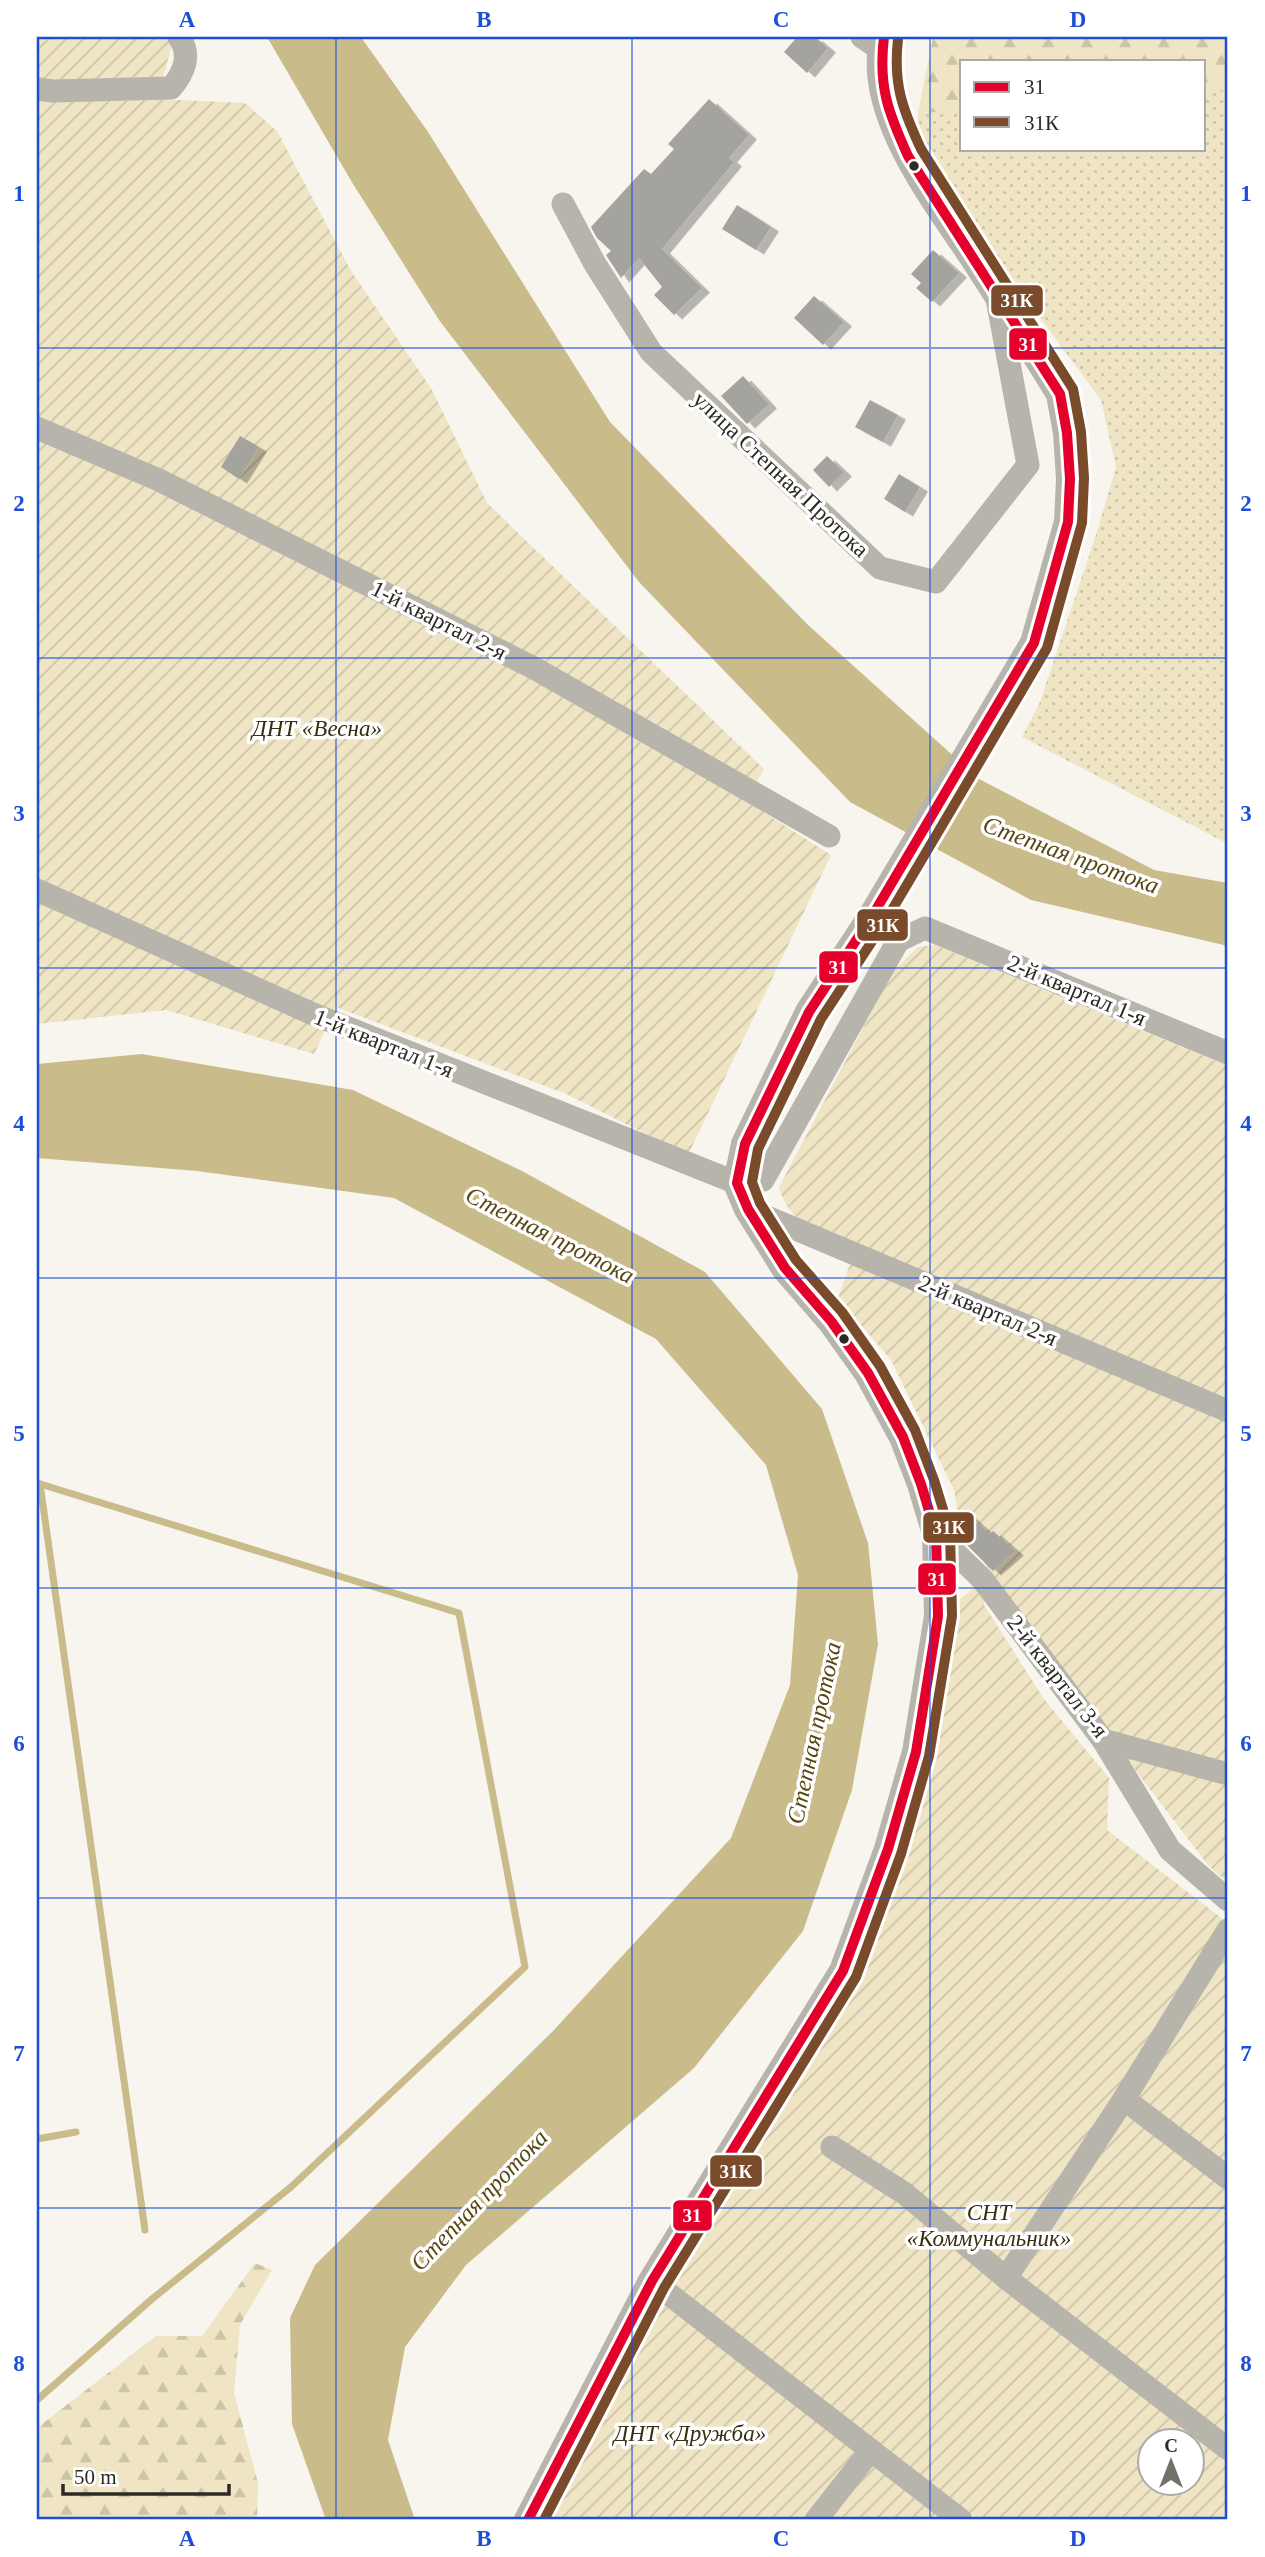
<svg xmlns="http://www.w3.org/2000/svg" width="1265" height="2557" viewBox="0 0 1265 2557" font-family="Georgia,serif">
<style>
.grass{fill:url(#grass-dots)}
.forest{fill:url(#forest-firs)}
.garden{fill:url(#garden-furrows);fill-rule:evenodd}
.water{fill:#cabb8b}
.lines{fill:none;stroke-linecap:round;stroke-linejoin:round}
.stream{stroke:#cabb8b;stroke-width:7}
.building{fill:#a5a39e;filter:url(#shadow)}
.minor{stroke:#b7b4ab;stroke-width:23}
.tertiary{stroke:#b7b4ab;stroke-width:28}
.bus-1-casing{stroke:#fff;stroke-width:16}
.bus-2-casing{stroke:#fff;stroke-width:16}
.bus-1{stroke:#e4002b;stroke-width:10}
.bus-2{stroke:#7a4b2a;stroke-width:10}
.grid{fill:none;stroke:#1d4ed8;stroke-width:2;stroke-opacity:0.55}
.bus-dot{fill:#2b2a25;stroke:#fff;stroke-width:2.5}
.labels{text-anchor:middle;stroke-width:7;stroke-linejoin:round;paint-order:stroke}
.street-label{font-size:23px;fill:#2b2a25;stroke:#fff}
.park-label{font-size:23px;font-style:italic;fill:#382f10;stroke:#fff}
.water-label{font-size:24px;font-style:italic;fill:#564713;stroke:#fff}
.line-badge{stroke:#fff;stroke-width:2.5}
.badge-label{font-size:19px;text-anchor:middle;font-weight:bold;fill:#fff}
.neatline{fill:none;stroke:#1d4ed8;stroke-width:2.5}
.grid-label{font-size:23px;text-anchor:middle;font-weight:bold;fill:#1d4ed8}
</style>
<defs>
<pattern id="grass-dots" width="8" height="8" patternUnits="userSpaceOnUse" patternTransform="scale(1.75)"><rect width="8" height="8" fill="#efe4c4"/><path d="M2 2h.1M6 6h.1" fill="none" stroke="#cdc4a8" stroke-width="1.8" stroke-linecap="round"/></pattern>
<pattern id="forest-firs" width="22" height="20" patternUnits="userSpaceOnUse" patternTransform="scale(1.75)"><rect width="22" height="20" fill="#efe4c4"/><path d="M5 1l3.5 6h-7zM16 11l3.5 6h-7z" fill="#cdc4a8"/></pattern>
<pattern id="garden-furrows" width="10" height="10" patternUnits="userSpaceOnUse" patternTransform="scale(1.75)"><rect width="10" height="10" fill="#efe4c4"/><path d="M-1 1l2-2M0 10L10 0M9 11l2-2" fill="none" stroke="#cdc4a8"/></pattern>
<filter id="shadow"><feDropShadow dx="8" dy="4.5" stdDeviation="0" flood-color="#0004"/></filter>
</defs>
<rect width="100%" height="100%" fill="#f8f5ee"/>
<!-- grass -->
<path class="grass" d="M 1204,91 L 1228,92 L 1228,844 L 1022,737 L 1040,702 L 1096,535 L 1116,467 L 1101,400 L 921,157 L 918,113 L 962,111 L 962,149 L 1204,149 Z"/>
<!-- forest -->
<g class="forest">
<path d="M 933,37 L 1228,37 L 1228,92 L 1204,91 L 1204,61 L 962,61 L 962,111 L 918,113 Z"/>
<path d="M 255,2263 L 272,2270 L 240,2325 L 234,2393 L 258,2483 L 257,2520 L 37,2520 L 37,2428 L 156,2336 L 202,2336 Z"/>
</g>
<!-- garden -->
<g class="garden">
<path d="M 37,37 L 166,37 L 172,45 L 157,99 L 245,103 L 277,131 L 351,271 L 431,388 L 487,503 L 764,769 L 746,801 L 831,855 L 688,1155 L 566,1094 L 336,1007 L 314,1054 L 166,1010 L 37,1024 Z"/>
<path d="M 935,945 L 1228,1066 L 1228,1883 L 1208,1865 L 1116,1745 L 961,1531 L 954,1490 L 891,1360 L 838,1298 L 856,1247 C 824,1234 788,1225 779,1187 L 893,971 L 918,947 Z"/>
<path d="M 983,1580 L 984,1605 L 1044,1699 L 1109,1778 L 1107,1830 L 1228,1923 L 1228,2520 L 979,2520 L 675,2286 L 859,1976 L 926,1768 L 958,1601 ZM 1150,2442 L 1192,2442 L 1192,2484 L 1150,2484 Z"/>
<path d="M 662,2302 L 943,2520 L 548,2520 Z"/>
</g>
<!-- water -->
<g class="water">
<path d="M 267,37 L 361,37 L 428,132 L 610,422 L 807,624 L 979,779 L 1154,870 L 1228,883 L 1228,946 L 1031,900 L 850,802 L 639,582 L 439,320 L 353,184 Z"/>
<path d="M 142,1054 L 353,1090 L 522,1171 L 705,1272 L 822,1409 L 868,1543 L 878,1644 L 852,1790 L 803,1931 L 694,2068 L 466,2265 L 405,2347 L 388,2440 L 415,2520 L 326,2520 L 292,2424 L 290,2318 L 315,2265 L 553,2031 L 731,1838 L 790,1685 L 798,1575 L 766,1465 L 656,1339 L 394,1198 L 197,1171 L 37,1158 L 37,1064 Z"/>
</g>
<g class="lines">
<!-- stream -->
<g class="stream">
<path d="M 37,1483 L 459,1613 L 525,1967 L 291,2187 L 152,2299 L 37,2400"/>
<path d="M 40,1484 L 145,2230"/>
<path d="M 37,2139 L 76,2132"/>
</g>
</g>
<!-- building -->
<g class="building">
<path d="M 797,37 L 815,37 L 828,48 L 807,73 L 784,52 Z"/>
<path d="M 709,99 L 749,135 L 729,158 L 734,162 L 662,249 L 702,288 L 674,315 L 654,295 L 662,287 L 639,258 L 621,278 L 606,255 L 611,251 L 597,238 L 591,227 L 644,169 L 651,174 L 674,149 L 668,144 Z"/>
<path d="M 737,205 L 771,227 L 756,250 L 722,229 Z"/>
<path d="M 933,250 L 959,273 L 932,302 L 916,288 L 921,283 L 911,274 Z"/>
<path d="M 814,296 L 844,322 L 823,345 L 794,318 Z"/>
<path d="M 743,376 L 769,404 L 747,424 L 721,396 Z"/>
<path d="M 870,400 L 898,415 L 883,442 L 855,427 Z"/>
<path d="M 240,436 L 259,447 L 239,479 L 221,467 Z"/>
<path d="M 827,456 L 844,472 L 829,487 L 813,470 Z"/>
<path d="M 899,474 L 920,487 L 905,512 L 884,499 Z"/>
<path d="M 967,1513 L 990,1534 L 993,1531 L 1016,1551 L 993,1571 L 952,1530 Z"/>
</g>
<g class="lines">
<!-- minor -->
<g class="minor">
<path d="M 862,37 L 881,50"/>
<path d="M 37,89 L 53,91 L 171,88 C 184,73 192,55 179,37"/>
<path d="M 563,204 L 595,264 L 651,352 L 880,568 L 936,582 L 1028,465 L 997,299"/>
<path d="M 37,428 L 159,480 L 534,668 L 829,836"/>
<path d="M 37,890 L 313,1014 L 737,1183 L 763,1180 L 898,941 L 925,928 L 1228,1053"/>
<path d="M 748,1209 L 1228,1411"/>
<path d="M 936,1534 L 983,1580 L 1103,1740 L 1228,1774"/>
<path d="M 1103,1740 L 1170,1850 L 1228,1900"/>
<path d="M 1124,2099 L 1228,2178"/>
<path d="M 832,2147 L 904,2193 L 1006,2278 L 1228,2449"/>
<path d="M 1006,2278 L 1124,2099 L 1228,1930"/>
<path d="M 652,2281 L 961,2520"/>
<path d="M 816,2520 L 871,2450"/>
</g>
<!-- tertiary -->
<path class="tertiary" d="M 528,2520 L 652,2281 L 843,1971 L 888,1849 L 916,1752 L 938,1616 L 936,1534 L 921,1484 L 903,1437 L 868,1373 L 831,1321 L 785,1268 L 748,1209 L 737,1183 L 745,1144 L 809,1012 L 874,913 L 1034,643 L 1068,522 L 1070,479 L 1067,433 L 1060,394 C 1033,350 1005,306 977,263 C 938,203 864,112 884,37"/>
<defs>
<path id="bus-1" d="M 528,2520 L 652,2281 L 843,1971 L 888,1849 L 916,1752 L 938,1616 L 936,1534 L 921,1484 L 903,1437 L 868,1373 L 831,1321 L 785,1268 L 748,1209 L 737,1183 L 745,1144 L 809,1012 L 874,913 L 1034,643 L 1068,522 L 1070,479 L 1067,433 L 1060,394 L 908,156 C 888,112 878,86 884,37"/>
<path id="bus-2" d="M 544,2520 L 664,2288 L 856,1977 L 901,1854 L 929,1756 L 952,1616 L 950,1532 L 934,1480 L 915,1430 L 880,1366 L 842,1312 L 796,1260 L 760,1203 L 752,1182 L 758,1149 L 821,1019 L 886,920 L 1047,648 L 1082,523 L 1084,478 L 1081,432 L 1073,389 L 921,149 C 902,108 893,84 898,39"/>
</defs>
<!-- bus-1 casing -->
<use href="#bus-1" class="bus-1-casing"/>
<!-- bus-2 casing -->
<use href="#bus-2" class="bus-2-casing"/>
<!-- bus-1 -->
<use href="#bus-1" class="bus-1"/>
<!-- bus-2 -->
<use href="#bus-2" class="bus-2"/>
</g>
<!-- grid -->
<path class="grid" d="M 336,37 L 336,2520M 632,37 L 632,2520M 930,37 L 930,2520M 37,348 L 1228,348M 37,658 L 1228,658M 37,968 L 1228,968M 37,1278 L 1228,1278M 37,1588 L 1228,1588M 37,1898 L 1228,1898M 37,2208 L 1228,2208"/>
<!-- markers -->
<g class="bus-dot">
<circle cx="914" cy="166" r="6"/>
<circle cx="844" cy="1339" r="6"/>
</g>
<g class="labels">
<!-- street labels -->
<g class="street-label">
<text transform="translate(781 474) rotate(43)" y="8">улица Степная Протока</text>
<text transform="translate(439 620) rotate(27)" y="8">1-й квартал 2-я</text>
<text transform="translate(1077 990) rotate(23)" y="8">2-й квартал 1-я</text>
<text transform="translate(384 1043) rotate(22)" y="8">1-й квартал 1-я</text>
<text transform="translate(988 1310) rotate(23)" y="8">2-й квартал 2-я</text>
<text transform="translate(1058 1676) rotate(52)" y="8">2-й квартал 3-я</text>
</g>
<!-- park labels -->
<g class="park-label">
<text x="317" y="736">ДНТ «Весна»</text>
<text x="989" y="2220">СНТ<tspan x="989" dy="26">«Коммунальник»</tspan></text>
<text x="690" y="2441">ДНТ «Дружба»</text>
</g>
<!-- water labels -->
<g class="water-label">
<text transform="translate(1071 855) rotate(20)" y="8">Степная протока</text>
<text transform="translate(550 1235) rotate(27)" y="8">Степная протока</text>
<text transform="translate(814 1733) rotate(-78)" y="8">Степная протока</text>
<text transform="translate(479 2200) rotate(-46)" y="8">Степная протока</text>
</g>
</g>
<g class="line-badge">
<rect x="990" y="284" width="54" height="33" rx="7" fill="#7a4b2a"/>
<rect x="1008" y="327" width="40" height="34" rx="7" fill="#e4002b"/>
<rect x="856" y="908" width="53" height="34" rx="7" fill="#7a4b2a"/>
<rect x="818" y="950" width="41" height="34" rx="7" fill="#e4002b"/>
<rect x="922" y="1511" width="53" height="33" rx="7" fill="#7a4b2a"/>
<rect x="917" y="1562" width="40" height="34" rx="7" fill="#e4002b"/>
<rect x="709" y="2154" width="54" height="34" rx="7" fill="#7a4b2a"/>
<rect x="672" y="2199" width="41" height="33" rx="7" fill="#e4002b"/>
</g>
<g class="badge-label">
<text x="1017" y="307">31К</text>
<text x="1028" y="351">31</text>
<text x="883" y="932">31К</text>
<text x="838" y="974">31</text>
<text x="949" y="1534">31К</text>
<text x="937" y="1586">31</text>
<text x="736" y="2178">31К</text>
<text x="692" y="2222">31</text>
</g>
<!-- border -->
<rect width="1265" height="2557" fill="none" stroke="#ffffff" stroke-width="77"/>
<!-- legend -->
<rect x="960" y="60" width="245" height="91" fill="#ffffff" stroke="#aaaaa8" stroke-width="2"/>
<rect x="974" y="82" width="35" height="10" fill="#e4002b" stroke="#aaaaa8" stroke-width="2"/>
<text x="1024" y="94" font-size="21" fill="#2b2a25">31</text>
<rect x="974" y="117" width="35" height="10" fill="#7a4b2a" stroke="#aaaaa8" stroke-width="2"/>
<text x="1024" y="130" font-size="21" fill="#2b2a25">31К</text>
<!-- north arrow -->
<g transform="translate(1171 2462)"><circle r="33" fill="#ffffff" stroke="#aaaaa8" stroke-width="2"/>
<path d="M0-5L12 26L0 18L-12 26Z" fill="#73716b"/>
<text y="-10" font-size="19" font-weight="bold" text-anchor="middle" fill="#2b2a25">С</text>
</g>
<!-- scale -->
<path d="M63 2484v10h166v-10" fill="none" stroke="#2b2a25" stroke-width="3.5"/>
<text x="74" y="2484" font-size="21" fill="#2b2a25" stroke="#ffffff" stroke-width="5" paint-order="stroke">50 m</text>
<rect x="38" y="38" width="1188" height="2480" class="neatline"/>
<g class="grid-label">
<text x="187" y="27">A</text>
<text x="484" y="27">B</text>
<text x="781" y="27">C</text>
<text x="1078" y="27">D</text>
<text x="19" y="201">1</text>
<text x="1246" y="201">1</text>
<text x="19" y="511">2</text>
<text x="1246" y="511">2</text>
<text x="19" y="821">3</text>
<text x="1246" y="821">3</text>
<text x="19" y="1131">4</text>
<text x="1246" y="1131">4</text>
<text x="19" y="1441">5</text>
<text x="1246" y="1441">5</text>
<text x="19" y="1751">6</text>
<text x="1246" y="1751">6</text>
<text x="19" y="2061">7</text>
<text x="1246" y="2061">7</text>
<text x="19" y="2371">8</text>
<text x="1246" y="2371">8</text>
<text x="187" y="2546">A</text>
<text x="484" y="2546">B</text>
<text x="781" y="2546">C</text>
<text x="1078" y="2546">D</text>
</g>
</svg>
